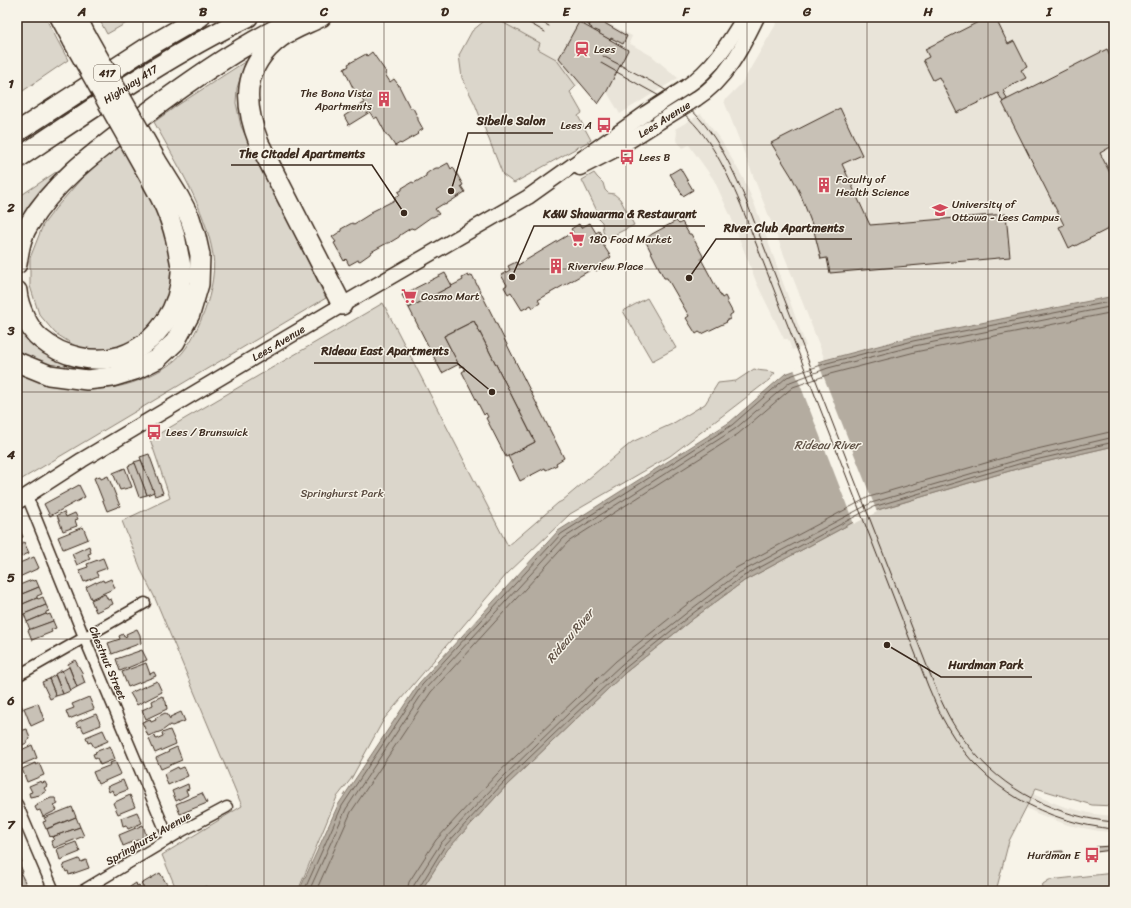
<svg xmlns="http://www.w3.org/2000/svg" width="1131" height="908" viewBox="0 0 1131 908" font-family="Sriracha,sans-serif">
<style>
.built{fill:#e9e4d9}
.green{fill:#dbd6cb;stroke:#8b8074}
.water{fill:#b4aca0;stroke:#84786c}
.pier{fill:#f7f3e8}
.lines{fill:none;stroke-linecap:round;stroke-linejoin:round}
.shore{stroke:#6b5e52;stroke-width:1}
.building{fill:#c8c1b6;stroke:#3b2a1e}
.street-casing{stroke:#3b2a1e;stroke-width:13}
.secondary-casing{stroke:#3b2a1e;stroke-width:17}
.highway-casing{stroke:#3b2a1e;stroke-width:22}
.street{stroke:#f7f3e8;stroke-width:10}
.secondary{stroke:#f7f3e8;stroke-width:14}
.highway{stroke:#f7f3e8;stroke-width:19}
.tram{stroke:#3b2a1e;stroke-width:1}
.secondary-bridge-casing{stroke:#3b2a1e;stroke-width:17;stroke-linecap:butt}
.highway-bridge-casing{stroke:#3b2a1e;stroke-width:22;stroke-linecap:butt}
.secondary-bridge{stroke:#f7f3e8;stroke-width:14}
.highway-bridge{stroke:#f7f3e8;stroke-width:19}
.grid{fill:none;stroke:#3b2a1e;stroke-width:1;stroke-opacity:0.55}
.labels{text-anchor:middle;stroke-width:3;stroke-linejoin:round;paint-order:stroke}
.shield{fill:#f7f3e8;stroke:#73665b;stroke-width:1}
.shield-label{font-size:10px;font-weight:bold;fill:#3b2a1e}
.poi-label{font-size:11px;fill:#3b2a1e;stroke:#f7f3e8;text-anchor:start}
.street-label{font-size:11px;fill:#3b2a1e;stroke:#f7f3e8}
.park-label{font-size:11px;fill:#5b4c41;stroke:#f7f3e8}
.water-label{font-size:12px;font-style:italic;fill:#5f5145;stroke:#f7f3e8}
.leader{fill:none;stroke:#3b2a1e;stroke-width:1.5}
.callout-dot{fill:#3b2a1e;stroke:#f7f3e8;stroke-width:1.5}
.callout-label{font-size:12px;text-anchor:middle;font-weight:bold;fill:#3b2a1e;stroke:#f7f3e8;stroke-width:3;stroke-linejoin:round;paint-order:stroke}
.neatline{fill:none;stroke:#3b2a1e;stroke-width:1.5}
.grid-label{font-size:13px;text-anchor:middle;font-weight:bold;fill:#3b2a1e}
</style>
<rect width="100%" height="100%" fill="#f7f3e8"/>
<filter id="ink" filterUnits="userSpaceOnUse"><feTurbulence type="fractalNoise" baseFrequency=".025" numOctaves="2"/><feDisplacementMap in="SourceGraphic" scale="8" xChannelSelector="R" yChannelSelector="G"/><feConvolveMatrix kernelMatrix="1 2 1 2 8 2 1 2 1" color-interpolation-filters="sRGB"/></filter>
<g filter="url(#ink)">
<!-- built -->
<g class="built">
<path d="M 483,17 L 596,17 L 632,36 L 629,43 L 652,56 L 678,78 L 620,114 L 607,92 L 598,104 L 580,83 L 576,86 L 556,59 Z"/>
<path d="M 778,17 L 1114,17 L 1114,297 L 912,337 L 825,360 L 724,101 L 742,83 L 775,26 Z"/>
<path d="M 701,114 L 722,142 L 743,178 L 754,203 L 806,346 L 792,350 L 788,339 L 784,339 L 757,284 L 731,217 L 714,180 L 689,145 L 683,148 L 676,140 L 677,132 L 675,129 Z"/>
<path d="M 1018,785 L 1037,796 L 1062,806 L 1093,814 L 1114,816 L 1114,832 L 1099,831 L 1068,825 L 1036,813 L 1011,800 Z"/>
</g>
<!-- green -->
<g class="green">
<path d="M 17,17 L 45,17 L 68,60 L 17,95 Z"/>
<path d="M 98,17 L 137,17 L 107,34 Z"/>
<path d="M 489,17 L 493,17 L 540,43 L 538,49 L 556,59 L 576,86 L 570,92 L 582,113 L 578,116 L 591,140 L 514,183 L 503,175 L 475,104 L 462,78 L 459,55 L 472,31 Z"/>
<path d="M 246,61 L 237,88 L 236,103 L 241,126 L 326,298 L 17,482 L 17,372 C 60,391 106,397 149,376 C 162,370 174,363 183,352 C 191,342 196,331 201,320 C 209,302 216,274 213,255 C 205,207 177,164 154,122 L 178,105 Z"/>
<path d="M 122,143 L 151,195 L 164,229 L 171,254 L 170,285 L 163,311 L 149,332 L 119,348 L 99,351 L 77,347 L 55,333 L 39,314 L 30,286 L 30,258 L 43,225 L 55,209 L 81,179 Z"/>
<path d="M 59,170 L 31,202 L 17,229 L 17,198 Z"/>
<path d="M 594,173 L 597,177 L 603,183 L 605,190 L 608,193 L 614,194 L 620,199 L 634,225 L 606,239 L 603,231 L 602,222 L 597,217 L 597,211 L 582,180 Z"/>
<path d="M 647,298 L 676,348 L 652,361 L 623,311 Z"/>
<path d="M 383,303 L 508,546 L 558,503 L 562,501 L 632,442 L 672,424 L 705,404 L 718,383 L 736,381 L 754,369 C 762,372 768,370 775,373 L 769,380 L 670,456 L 570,514 L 507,574 L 384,719 L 351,779 L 337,797 L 298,891 L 208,891 L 206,886 L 196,891 L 177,891 L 162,855 L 242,806 L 154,596 L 142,572 L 122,521 L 170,498 L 150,439 Z"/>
<path d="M 17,323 C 27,344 46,353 66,364 L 63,370 L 17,355 Z"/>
<path d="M 1114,446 L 1114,806 L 1092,805 L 1036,788 L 1009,841 L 996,891 L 421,891 L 447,850 L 507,785 L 576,719 L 626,672 L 694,618 L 744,581 L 874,511 L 1023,467 Z"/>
<path d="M 1114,873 L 1114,891 L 1040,891 L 1043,884 L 1049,880 Z"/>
</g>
<!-- water -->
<path class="water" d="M 1114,296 L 1114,446 L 1023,467 L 874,511 L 744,581 L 694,618 L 626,672 L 576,719 L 507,785 L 447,850 L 421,891 L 299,891 L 338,805 L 419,683 L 558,531 L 730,422 L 785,374 L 825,360 L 912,337 Z"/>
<!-- pier -->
<path class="pier" d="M 817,360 L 877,512 L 854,524 L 794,369 Z"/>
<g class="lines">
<!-- shore -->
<g class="shore">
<path d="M 304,891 L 342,806 L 422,685 L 561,534 L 732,425 L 787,377 L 827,363 L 913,341 L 1114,301"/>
<path d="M 309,891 L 346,809 L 426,688 L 564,538 L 735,429 L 790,382 L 828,368 L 914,346 L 1114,306"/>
<path d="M 316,891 L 351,812 L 431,692 L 568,542 L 738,434 L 793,387 L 830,374 L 915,352 L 1114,312"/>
<path d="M 407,891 L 409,882 L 436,840 L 497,774 L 616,661 L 685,606 L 736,568 L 869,497 L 1020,453 L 1114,431"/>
<path d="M 413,891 L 414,885 L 441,843 L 501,779 L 570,712 L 621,665 L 689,611 L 739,573 L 871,503 L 1021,459 L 1114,437"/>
<path d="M 418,891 L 419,888 L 444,847 L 504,782 L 573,716 L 624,669 L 692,614 L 742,577 L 873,507 L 1022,463 L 1114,442"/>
</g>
</g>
<!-- building -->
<g class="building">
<path d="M 575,17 L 593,17 L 589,25 Z"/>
<path d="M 594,17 L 627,36 L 623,44 L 611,38 L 610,40 L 599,34 L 600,32 L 595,30 L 594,31 L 591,30 L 592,28 L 589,26 Z"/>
<path d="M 988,17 L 995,17 L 1008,44 L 1014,41 L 1027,67 L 1021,70 L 1026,78 L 1003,90 L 1007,99 L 1003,102 L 998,93 L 957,113 L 939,77 L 933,80 L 923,60 L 929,57 L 925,49 Z"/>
<path d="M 579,22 L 628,50 L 607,91 L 598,104 L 559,58 Z"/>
<path d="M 1107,49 L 1114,63 L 1114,145 L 1100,153 L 1114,181 L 1114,226 L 1075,246 L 1074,245 L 1069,248 L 1059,227 L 1064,225 L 1002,102 Z"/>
<path d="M 372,52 L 386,72 L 385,74 L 390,82 L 394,79 L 397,83 L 398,84 L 410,108 L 413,108 L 418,118 L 418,120 L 423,129 L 417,133 L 418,134 L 401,144 L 400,143 L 395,146 L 389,137 L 387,136 L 377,117 L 374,119 L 357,91 L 354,90 L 344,69 L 349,66 L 348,64 L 366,54 L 367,56 Z"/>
<path d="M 364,103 L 370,112 L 349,125 L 344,116 Z"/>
<path d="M 840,108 L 862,155 L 842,164 L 870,225 L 1006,214 L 1010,257 L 830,273 L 827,258 L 821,259 L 813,227 L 800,193 L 792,177 L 771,143 Z"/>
<path d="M 448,163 L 451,169 L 453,167 L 463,185 L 461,186 L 465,192 L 445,205 L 443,204 L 435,209 L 439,214 L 433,217 L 431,217 L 414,229 L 411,228 L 400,235 L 399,237 L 389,243 L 387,243 L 371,252 L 370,254 L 360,261 L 358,260 L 349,265 L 346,259 L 344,261 L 334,243 L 336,242 L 332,237 L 341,231 L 341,229 L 352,223 L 354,224 L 370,214 L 371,212 L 395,200 L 395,197 L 400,195 L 398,192 L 402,190 L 402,188 L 412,182 L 414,183 L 426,176 L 426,174 L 430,171 L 436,168 L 439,168 Z"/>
<path d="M 680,168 L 693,190 L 683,196 L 670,174 Z"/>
<path d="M 676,221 L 679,224 L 682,222 L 689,234 L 691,234 L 703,256 L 701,259 L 722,298 L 725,296 L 727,300 L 727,302 L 733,313 L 730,315 L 730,319 L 726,321 L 727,322 L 702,334 L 699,332 L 696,334 L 686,318 L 689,316 L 667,278 L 664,278 L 646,242 L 648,241 L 648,237 L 652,234 Z"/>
<path d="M 590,223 L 596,233 L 599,231 L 603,238 L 600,240 L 611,257 L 602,263 L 604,266 L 596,271 L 594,268 L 538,300 L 540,303 L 533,308 L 531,305 L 522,310 L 511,292 L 508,294 L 504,287 L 507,285 L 501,275 L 510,270 L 508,266 L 516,262 L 518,265 L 573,232 L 571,229 L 579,224 L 581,228 Z"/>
<path d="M 445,273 L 452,286 L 409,308 L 402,295 Z"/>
<path d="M 468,275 L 469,277 L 472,275 L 564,458 L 556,463 L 557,465 L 546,470 L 545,468 L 520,481 L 508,456 L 535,442 L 474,321 L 444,336 L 459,364 L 442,373 L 409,308 L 463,280 L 462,278 Z"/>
<path d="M 474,321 L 535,442 L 506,457 L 486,418 L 488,417 L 486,413 L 484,415 L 462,372 L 465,370 L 463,366 L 460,367 L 444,336 Z"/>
<path d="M 149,454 L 163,493 L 155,496 L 140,457 Z"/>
<path d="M 141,460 L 154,492 L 147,495 L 134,462 Z"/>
<path d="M 135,463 L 147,495 L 139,497 L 128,466 Z"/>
<path d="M 125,468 L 132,487 L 120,490 L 113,473 Z"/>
<path d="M 100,476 L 101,479 L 108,476 L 120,506 L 107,511 L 94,478 Z"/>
<path d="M 79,485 L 85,497 L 50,516 L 44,504 Z"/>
<path d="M 64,512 L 66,517 L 75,513 L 78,519 L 75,520 L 77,526 L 63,531 L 57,515 Z"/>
<path d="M 17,524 L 23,537 L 17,539 Z"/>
<path d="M 83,527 L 88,539 L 63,549 L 58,537 Z"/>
<path d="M 24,542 L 29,553 L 17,558 L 17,547 L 22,545 L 21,543 Z"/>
<path d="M 89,546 L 91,553 L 88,554 L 90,559 L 77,565 L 72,554 Z"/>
<path d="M 34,557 L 39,568 L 17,578 L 17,564 Z"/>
<path d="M 103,558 L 107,568 L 96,572 L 98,576 L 84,582 L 79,570 L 88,567 L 87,564 Z"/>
<path d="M 111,579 L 115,588 L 91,599 L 86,587 L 96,582 L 96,583 L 103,580 L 104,582 Z"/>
<path d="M 32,580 L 33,581 L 36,580 L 39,587 L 17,596 L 17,586 Z"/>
<path d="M 39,587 L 42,594 L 37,596 L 37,598 L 18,606 L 17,596 Z"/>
<path d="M 105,594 L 108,600 L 111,599 L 113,604 L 96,612 L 91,600 Z"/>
<path d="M 43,597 L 46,605 L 22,615 L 18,606 L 37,598 L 38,599 Z"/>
<path d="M 46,605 L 49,611 L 46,612 L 46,614 L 27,622 L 24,614 Z"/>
<path d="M 46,614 L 47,615 L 50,614 L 53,621 L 30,630 L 27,622 Z"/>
<path d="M 53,621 L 56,628 L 51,630 L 52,632 L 32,640 L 28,630 Z"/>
<path d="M 137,629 L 140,635 L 141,643 L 112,654 L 108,643 L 120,639 L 119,636 L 123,634 L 124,637 L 127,636 L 126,634 Z"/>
<path d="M 17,632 L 22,646 L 20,647 L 22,649 L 17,651 Z"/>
<path d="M 142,650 L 147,660 L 120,671 L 116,659 Z"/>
<path d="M 75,660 L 83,674 L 82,675 L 85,683 L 77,687 L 68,664 Z"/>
<path d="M 146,663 L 150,674 L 154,672 L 156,676 L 128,687 L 122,672 Z"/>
<path d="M 69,667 L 77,687 L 70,691 L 62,671 Z"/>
<path d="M 62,670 L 70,691 L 63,694 L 55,674 Z"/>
<path d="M 55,675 L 63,694 L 56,696 L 49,679 Z"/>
<path d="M 49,679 L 56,696 L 50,699 L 42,682 Z"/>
<path d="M 157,681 L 162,692 L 137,705 L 130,693 Z"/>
<path d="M 17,696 L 23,709 L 17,712 Z"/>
<path d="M 162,696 L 166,702 L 167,709 L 146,719 L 142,710 L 153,705 L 152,701 Z"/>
<path d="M 89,697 L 94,709 L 69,719 L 66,711 L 74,708 L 72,704 Z"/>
<path d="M 38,703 L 44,720 L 31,726 L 24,708 Z"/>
<path d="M 181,712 L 185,721 L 172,726 L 170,725 L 162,731 L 148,736 L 142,722 L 150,719 L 151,722 L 156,720 L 155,718 L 165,713 L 167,714 L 170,719 L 171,719 L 170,717 Z"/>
<path d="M 96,714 L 101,725 L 84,732 L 81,726 L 78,727 L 76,723 L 79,721 Z"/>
<path d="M 27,729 L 30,739 L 27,741 L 27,743 L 17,747 L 17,732 Z"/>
<path d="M 103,730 L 108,741 L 94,747 L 91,742 L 88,743 L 86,737 Z"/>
<path d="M 170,730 L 176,744 L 155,753 L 149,739 L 155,736 L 156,739 L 163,736 L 162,733 Z"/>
<path d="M 32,745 L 37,758 L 21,765 L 19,761 L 17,762 L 17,752 Z"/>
<path d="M 110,746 L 115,759 L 100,765 L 97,758 L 95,759 L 93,754 L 96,753 L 95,752 Z"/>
<path d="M 177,747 L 182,760 L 161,769 L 156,758 L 169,752 L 168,751 Z"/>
<path d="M 115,761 L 121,774 L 98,784 L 93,772 L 111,765 L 110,763 Z"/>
<path d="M 35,763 L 36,765 L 39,763 L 44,775 L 27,782 L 22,769 Z"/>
<path d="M 178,767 L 179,769 L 184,767 L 188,776 L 168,785 L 164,774 Z"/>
<path d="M 123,780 L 127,790 L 114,795 L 112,790 L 109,792 L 107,787 Z"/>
<path d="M 41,781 L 42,783 L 45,782 L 47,786 L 44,788 L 46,791 L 40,795 L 30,797 L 29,793 L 32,792 L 29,786 Z"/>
<path d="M 188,784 L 189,789 L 186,790 L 188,795 L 176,801 L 172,791 Z"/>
<path d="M 202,793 L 207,803 L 180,814 L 176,804 Z"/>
<path d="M 130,795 L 135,807 L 118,814 L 113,803 Z"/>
<path d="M 51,798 L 55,798 L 58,804 L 54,806 L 57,810 L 43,817 L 40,810 L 37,811 L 35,807 L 38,805 L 37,804 Z"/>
<path d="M 72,807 L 76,817 L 46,829 L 43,822 L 46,821 L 44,818 Z"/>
<path d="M 137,812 L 142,823 L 128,829 L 126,825 L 123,826 L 121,818 Z"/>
<path d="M 76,817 L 80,827 L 52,837 L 51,836 L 50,837 L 47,829 Z"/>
<path d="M 143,825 L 147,838 L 141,841 L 140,839 L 123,846 L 119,835 Z"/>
<path d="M 80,827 L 84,836 L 54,848 L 51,841 L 54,840 L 52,837 Z"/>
<path d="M 76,842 L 80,852 L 60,860 L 57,849 Z"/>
<path d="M 1111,846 L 1112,850 L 1096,852 L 1096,847 Z"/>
<path d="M 17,851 L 22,862 L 17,864 Z"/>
<path d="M 1063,851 L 1063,855 L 1048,857 L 1047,852 Z"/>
<path d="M 79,859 L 81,862 L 86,860 L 89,868 L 69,875 L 68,871 L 66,872 L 63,865 Z"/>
<path d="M 19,863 L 23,872 L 17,875 L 17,864 Z"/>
<path d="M 160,873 L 168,886 L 160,891 L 146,891 L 141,884 Z"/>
<path d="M 21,874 L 27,886 L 17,890 L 17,876 Z"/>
<path d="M 136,883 L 137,886 L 139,885 L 142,891 L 133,891 L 130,887 Z"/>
</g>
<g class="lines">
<defs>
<g id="street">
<path d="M 27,496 L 84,637 L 169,839"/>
<path d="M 17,676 L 145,603"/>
<path d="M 17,804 L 54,891"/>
<path d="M 82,891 L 184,830 L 227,807"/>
</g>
<g id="secondary">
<path d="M 686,87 C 712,69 728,44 744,17"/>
<path d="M 696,99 C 726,80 742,48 757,17"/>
<path d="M 580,168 L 615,150 L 659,122"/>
<path id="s1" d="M 17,502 L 82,460 L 342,305 L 528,197 L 646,113"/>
</g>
<g id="highway">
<path d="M 60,17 L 73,41"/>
<path d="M 77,17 L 85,34"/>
<path d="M 321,17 C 307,24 292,29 280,38 C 242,67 243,102 259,143 L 342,305"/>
<path d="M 17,132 L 148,47 L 200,17"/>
<path id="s2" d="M 17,159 C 92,109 167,56 248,17"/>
<path d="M 17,264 C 19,251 21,237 28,226 C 54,181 98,150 139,119 C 190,81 243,43 301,17"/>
<path d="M 17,291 C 18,306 29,330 41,339 C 62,357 95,364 121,356 C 157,344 182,306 181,269 C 181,263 179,257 178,251 C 173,219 160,195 144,167"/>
<path d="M 17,362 L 49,375 L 87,380 L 112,377 L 135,370 L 157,359 L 175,342 L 190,314 L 199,284 L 200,255 L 196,237 L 190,218 L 179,197 L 156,160"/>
</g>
</defs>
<!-- street casing -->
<use href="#street" class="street-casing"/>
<!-- secondary casing -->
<use href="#secondary" class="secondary-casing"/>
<!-- highway casing -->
<use href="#highway" class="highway-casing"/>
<!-- street -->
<use href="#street" class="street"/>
<!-- secondary -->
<use href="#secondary" class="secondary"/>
<!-- highway -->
<use href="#highway" class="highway"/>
<!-- tram -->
<g class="tram">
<path d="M 519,17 L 545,32"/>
<path d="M 532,17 L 549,26"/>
<path d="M 603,56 C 627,69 653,81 676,97 C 711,122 731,164 747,203 L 934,684 C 943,706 953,727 968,745 C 1003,791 1057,817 1114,822"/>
<path d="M 601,63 C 615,71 629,79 643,87 C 652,92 662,97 670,103 C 706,127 724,166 741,205 L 928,686 C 934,700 940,715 948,728 C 983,788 1045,823 1114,829"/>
</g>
<defs>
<g id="secondary-bridge">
<path d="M 646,113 L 686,87"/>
<path d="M 659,122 L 696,99"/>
</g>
<g id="highway-bridge">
<path d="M 85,34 L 156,160"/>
<path d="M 73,41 L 144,167"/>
</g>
</defs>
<!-- secondary-bridge casing -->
<use href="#secondary-bridge" class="secondary-bridge-casing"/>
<!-- highway-bridge casing -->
<use href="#highway-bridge" class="highway-bridge-casing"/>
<!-- secondary-bridge -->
<use href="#secondary-bridge" class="secondary-bridge"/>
<!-- highway-bridge -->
<use href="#highway-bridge" class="highway-bridge"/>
</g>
</g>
<!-- grid -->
<path class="grid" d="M 143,17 L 143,891M 264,17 L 264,891M 384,17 L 384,891M 505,17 L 505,891M 626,17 L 626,891M 747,17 L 747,891M 867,17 L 867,891M 988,17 L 988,891M 17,145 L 1114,145M 17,269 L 1114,269M 17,392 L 1114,392M 17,516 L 1114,516M 17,639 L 1114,639M 17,763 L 1114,763"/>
<!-- icons -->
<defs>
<symbol id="station-bare" viewBox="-9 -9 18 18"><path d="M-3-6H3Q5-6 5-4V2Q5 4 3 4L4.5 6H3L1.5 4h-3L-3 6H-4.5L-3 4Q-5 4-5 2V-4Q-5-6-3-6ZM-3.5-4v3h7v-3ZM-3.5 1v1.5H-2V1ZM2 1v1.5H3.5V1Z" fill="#d1495b" stroke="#f7f3e8" stroke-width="2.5" paint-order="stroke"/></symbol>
<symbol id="building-bare" viewBox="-9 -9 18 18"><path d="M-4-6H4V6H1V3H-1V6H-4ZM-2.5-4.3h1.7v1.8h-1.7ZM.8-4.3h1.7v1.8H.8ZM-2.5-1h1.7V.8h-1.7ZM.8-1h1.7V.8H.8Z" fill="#d1495b" stroke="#f7f3e8" stroke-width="2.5" paint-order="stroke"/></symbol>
<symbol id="bus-bare" viewBox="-9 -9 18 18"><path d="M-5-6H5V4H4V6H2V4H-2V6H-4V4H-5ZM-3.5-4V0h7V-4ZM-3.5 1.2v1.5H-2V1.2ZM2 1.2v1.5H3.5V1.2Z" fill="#d1495b" stroke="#f7f3e8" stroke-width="2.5" paint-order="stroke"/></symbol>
<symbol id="university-bare" viewBox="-9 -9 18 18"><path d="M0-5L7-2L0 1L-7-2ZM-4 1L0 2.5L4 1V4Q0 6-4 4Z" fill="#d1495b" stroke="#f7f3e8" stroke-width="2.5" paint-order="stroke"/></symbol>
<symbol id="supermarket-bare" viewBox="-9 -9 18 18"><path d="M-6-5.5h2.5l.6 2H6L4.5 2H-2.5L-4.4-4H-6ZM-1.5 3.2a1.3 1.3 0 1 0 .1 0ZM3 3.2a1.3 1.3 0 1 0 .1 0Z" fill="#d1495b" stroke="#f7f3e8" stroke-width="2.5" paint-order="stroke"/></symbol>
</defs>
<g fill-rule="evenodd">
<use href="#station-bare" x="571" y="38" width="22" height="22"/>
<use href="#building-bare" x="373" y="88" width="22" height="22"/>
<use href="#bus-bare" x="593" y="114" width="22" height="22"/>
<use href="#bus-bare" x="616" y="146" width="22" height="22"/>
<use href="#building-bare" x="813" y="174" width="22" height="22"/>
<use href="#university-bare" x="929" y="199" width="22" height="22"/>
<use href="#supermarket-bare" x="566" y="228" width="22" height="22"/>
<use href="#building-bare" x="545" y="255" width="22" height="22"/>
<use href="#supermarket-bare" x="398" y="285" width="22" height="22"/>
<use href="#bus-bare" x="143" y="421" width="22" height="22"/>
<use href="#bus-bare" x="1081" y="844" width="22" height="22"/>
</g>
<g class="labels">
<!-- shield labels -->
<rect class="shield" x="94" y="65" width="26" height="16" rx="3"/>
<g class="shield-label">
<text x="107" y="77">417</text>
</g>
<!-- poi labels -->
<g class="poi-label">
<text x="594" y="53">Lees</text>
<text x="372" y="97" text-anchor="end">The Bona Vista<tspan x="372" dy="13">Apartments</tspan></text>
<text x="592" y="129" text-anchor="end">Lees A</text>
<text x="639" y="161">Lees B</text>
<text x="836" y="183">Faculty of<tspan x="836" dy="13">Health Science</tspan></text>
<text x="952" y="208">University of<tspan x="952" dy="13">Ottawa - Lees Campus</tspan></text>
<text x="589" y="243">180 Food Market</text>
<text x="568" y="270">Riverview Place</text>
<text x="421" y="300">Cosmo Mart</text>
<text x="166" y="436">Lees / Brunswick</text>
<text x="1080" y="859" text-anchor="end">Hurdman E</text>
</g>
<!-- street labels -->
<g class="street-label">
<text dy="4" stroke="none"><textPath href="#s2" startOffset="136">Highway 417</textPath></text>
<text transform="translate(664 119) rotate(-32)" y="4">Lees Avenue</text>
<text dy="4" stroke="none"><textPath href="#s1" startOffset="306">Lees Avenue</textPath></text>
<text transform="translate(108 663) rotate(67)" y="4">Chestnut Street</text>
<text transform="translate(148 838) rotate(-30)" y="4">Springhurst Avenue</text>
</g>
<!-- park labels -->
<g class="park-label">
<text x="342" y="497">Springhurst Park</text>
</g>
<!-- water labels -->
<g class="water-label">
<text x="827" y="449">Rideau River</text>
<text transform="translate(570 636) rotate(-50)" y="4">Rideau River</text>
</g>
</g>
<!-- callouts -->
<path class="leader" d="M451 191L468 133H553M404 213L372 165H231M512 277L534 226H705M689 278L716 239H852M492 392L457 363H314M887 645L941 677H1032"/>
<g class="callout-dot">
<circle cx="451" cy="191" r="4"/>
<circle cx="404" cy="213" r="4"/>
<circle cx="512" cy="277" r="4"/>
<circle cx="689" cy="278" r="4"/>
<circle cx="492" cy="392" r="4"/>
<circle cx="887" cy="645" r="4"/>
</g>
<g class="callout-label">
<text x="511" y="125">Sibelle Salon</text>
<text x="302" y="158">The Citadel Apartments</text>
<text x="620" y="218">K&amp;W Shawarma &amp; Restaurant</text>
<text x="784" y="232">River Club Apartments</text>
<text x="385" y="355">Rideau East Apartments</text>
<text x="986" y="669">Hurdman Park</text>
</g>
<!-- margin -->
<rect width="1131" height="908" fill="none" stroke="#f7f3e8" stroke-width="44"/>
<rect x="22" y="22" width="1087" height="864" class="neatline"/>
<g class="grid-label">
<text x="82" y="16">A</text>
<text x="203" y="16">B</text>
<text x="324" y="16">C</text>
<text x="445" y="16">D</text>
<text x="566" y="16">E</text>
<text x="686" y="16">F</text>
<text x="807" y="16">G</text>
<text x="928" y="16">H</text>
<text x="1049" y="16">I</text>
<text x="11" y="88">1</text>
<text x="11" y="212">2</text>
<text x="11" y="335">3</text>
<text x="11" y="459">4</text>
<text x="11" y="582">5</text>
<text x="11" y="705">6</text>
<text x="11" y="829">7</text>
</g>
</svg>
